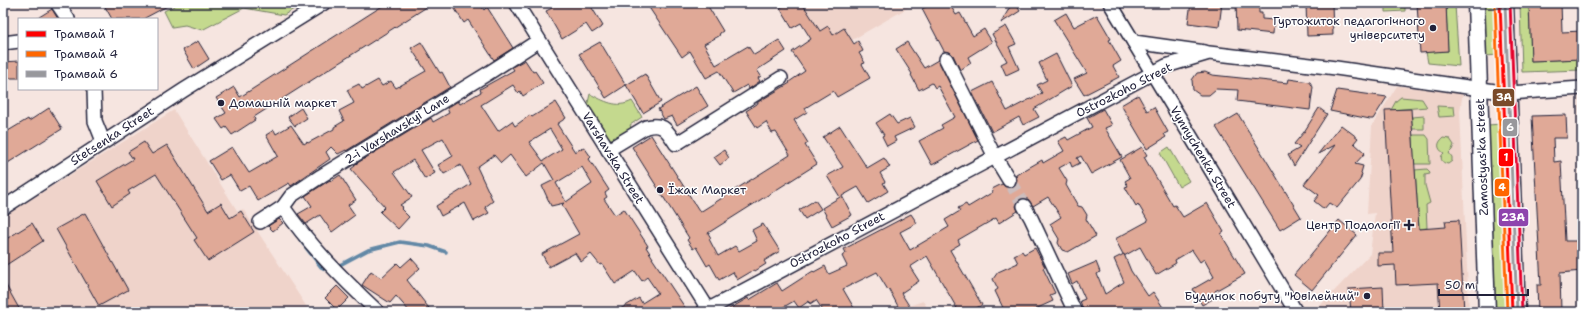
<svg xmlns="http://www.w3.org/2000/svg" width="1585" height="315" viewBox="0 0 1585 315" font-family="'Shantell Sans',sans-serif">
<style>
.built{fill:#efd3ca}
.green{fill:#c4d98e;stroke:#737e64}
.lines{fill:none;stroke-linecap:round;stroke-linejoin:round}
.stream{stroke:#6288a6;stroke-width:3.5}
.building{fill:#e0a997;stroke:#22223b;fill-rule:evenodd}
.minor-tunnel{stroke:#ccbebf;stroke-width:13;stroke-dasharray:13 6;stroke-linecap:butt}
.minor-casing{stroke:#22223b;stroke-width:16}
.major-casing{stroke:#22223b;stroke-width:19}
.minor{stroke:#fff;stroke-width:13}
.major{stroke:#fff;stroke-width:16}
.bus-1-casing{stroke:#fff;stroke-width:6}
.bus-2-casing{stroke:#fff;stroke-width:6}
.bus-3-casing{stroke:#fff;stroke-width:6}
.bus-1{stroke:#8e44ad;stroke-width:3}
.bus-2{stroke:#7a4b2a;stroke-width:3}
.bus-3{stroke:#e4002b;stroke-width:3}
.tram-1-casing{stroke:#fff;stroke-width:6}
.tram-2-casing{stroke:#fff;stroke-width:6}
.tram-3-casing{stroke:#fff;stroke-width:6}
.tram-1{stroke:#f00;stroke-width:3}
.tram-2{stroke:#f60;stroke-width:3}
.tram-3{stroke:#98989c;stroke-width:3}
.poi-dot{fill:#22223b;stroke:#fff;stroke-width:1.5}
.labels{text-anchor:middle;stroke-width:3;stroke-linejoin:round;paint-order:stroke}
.poi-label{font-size:12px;fill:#22223b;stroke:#fff;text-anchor:end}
.street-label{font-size:12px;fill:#22223b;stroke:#fff}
.line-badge{stroke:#fff;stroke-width:1.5}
.badge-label{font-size:11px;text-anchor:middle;font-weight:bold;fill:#fff}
</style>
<rect width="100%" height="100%" fill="#f6e5e0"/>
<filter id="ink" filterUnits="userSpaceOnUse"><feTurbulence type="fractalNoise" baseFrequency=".025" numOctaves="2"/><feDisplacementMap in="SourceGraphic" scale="8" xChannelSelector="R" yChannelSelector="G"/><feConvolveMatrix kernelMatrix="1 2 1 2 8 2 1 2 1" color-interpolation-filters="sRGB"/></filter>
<g filter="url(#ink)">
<!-- built -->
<g class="built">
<path d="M 802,3 L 916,3 L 852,40 L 844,28 L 833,35 L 828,26 L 820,31 Z"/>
<path d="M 1397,86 L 1463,92 L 1460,111 L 1469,312 L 1314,312 L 1370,254 L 1375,213 L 1367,214 L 1372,126 Z"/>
<path d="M 174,110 L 238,212 L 243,209 L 310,312 L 3,312 L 3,217 Z"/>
<path d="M 923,301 L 930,312 L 899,312 L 909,306 Z"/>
</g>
<!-- green -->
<g class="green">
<path d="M 180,3 L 304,3 L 284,15 L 244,8 L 202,30 L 185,25 L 172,27 L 164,11 Z"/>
<path d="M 1386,3 L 1405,3 L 1405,11 L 1386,12 Z"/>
<path d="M 1483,3 L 1497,3 L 1499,55 L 1485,56 Z"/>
<path d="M 1520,3 L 1529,3 L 1531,61 L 1582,59 L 1582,70 L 1522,72 Z"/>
<path d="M 1446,5 L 1455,5 L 1459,66 L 1428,63 L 1426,52 L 1448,51 Z"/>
<path d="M 590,94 C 604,101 617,109 632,101 L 642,117 L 630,125 L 631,128 L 612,140 L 605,135 L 587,107 Z"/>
<path d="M 1401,97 L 1422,99 L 1427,107 L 1391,110 L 1396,101 Z"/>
<path d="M 1437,106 L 1454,107 L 1455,116 L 1439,117 Z"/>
<path d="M 1424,116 L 1424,129 L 1412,129 L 1412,117 Z"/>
<path d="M 1501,124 L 1508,312 L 1494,312 L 1488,125 Z"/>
<path d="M 1413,135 L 1426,135 L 1429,139 L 1430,164 L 1414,164 Z"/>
<path d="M 1443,138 L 1450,139 L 1454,145 L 1452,150 L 1449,153 L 1452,157 L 1452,161 L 1448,164 C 1441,163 1439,157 1444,153 C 1437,149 1437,143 1443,138 Z"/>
<path d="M 1169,147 L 1189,181 L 1179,187 L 1160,153 Z"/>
<path d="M 1427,169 L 1429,171 L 1430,174 L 1425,175 L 1425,185 L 1430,203 L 1426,205 L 1427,228 L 1419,229 L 1415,170 Z"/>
</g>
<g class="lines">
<!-- stream -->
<g class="stream">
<path d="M 300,240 L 321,267 L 329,271"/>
<path d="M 336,267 L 368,250 L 400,242 L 429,246 L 446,252"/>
</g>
</g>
<!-- building -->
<g class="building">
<path d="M 103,3 L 173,3 L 143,19 L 112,19 Z"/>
<path d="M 387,3 L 433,3 L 254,117 L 255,120 L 232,135 L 226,127 L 223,129 L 216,119 L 226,113 L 216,98 L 234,87 L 240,97 Z"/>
<path d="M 451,3 L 479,3 L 484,10 L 487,7 L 513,48 L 494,60 L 468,20 L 464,23 Z"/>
<path d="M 548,3 L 589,3 L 603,26 L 592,33 L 586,24 L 562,39 L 546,11 L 552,8 Z"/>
<path d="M 653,3 L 662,3 L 665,9 L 674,3 L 706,3 L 723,31 L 720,33 L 719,36 L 704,44 L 716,65 L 748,46 L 754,55 L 779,40 L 786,51 L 757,70 L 761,76 L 758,78 L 760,81 L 749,89 L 747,85 L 733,93 L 719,71 L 706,78 L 690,51 L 682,57 L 648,6 Z"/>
<path d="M 788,3 L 802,3 L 820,31 L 828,26 L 833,35 L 844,28 L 854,44 L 858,41 L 863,51 L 859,53 L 865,63 L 862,64 L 870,78 L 837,97 L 833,91 L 805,108 L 807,112 L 794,120 L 808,143 L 805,145 L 817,164 L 708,233 L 711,238 L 709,239 L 718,256 L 735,246 L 739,251 L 757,241 L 752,230 L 763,224 L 780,251 L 764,261 L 766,264 L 755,271 L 754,270 L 737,280 L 733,272 L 719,280 L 710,264 L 707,266 L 696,247 L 693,249 L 687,240 L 689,238 L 632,147 L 651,135 L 700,212 L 790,155 L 776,132 L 772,133 L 766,122 L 757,128 L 746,111 L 757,104 L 758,102 L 790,83 L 789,82 L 805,71 L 792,52 L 811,39 L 801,23 L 792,28 L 780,8 Z"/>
<path d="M 933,3 L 949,3 L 956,15 L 960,13 L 973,36 L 984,29 L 992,42 L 968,57 L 971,63 L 960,70 L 953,55 L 950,52 L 944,51 L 922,9 Z"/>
<path d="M 1191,3 L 1203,5 L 1203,3 L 1222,3 L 1219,27 L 1188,23 Z"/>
<path d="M 1236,3 L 1258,3 L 1258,7 L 1259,7 L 1259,13 L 1262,13 L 1262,19 L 1274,20 L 1273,34 L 1237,30 Z"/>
<path d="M 1306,3 L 1332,3 L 1333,35 L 1307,36 Z"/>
<path d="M 1417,3 L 1446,3 L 1448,51 L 1420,53 Z"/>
<path d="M 1529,3 L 1561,3 L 1562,32 L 1582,31 L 1582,59 L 1531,61 Z"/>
<path d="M 1016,4 L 1020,11 L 1001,23 L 1011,5 Z"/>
<path d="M 52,9 L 58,19 L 36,19 Z"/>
<path d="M 1066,13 L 1074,27 L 1097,15 L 1111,39 L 1109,40 L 1121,61 L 1113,66 L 1119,77 L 1084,95 L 1074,79 L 1087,73 L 1054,20 Z"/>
<path d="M 1006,26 L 1016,44 L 1009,47 L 1019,69 L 1006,75 L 1001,64 L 1007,61 L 992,34 Z"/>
<path d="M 198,41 L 209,59 L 194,69 L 183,50 Z"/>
<path d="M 421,42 L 440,73 L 442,72 L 450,87 L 346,151 L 346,150 L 338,154 L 331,147 L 326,152 L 330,159 L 291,186 L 289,183 L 258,201 L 249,186 L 240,191 L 230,175 L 221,180 L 209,161 L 232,147 L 249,173 L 278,156 L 266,135 L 274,130 L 276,134 L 291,125 L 304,144 L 307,142 L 308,143 L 334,129 L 334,127 L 344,121 L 339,111 L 354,103 L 347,90 L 359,84 L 362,89 L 378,80 L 382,86 L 391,81 L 396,88 L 426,71 L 411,48 Z"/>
<path d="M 600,42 L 626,85 L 606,98 L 579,54 Z"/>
<path d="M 907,42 L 924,68 L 938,60 L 978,140 L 932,165 L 919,141 L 943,128 L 941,125 L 955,117 L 938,86 L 935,88 L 932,83 L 919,90 L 911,75 L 912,74 L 896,49 Z"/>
<path d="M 1056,54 L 1072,86 L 1034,109 L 1039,117 L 1023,125 L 1019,117 L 992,132 L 972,92 L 992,82 L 1007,111 L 1042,93 L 1037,85 L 1047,80 L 1039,63 Z"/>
<path d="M 525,60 L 533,72 L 535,71 L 543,83 L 523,96 L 520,91 L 518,93 L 513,85 L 481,105 L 498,131 L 512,121 L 515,126 L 530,115 L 532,117 L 556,102 L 566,118 L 557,124 L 575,152 L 584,147 L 591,157 L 589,159 L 609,190 L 605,193 L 607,197 L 604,199 L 615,215 L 624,209 L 648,246 L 646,247 L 653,258 L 652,258 L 688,312 L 615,312 L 639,298 L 642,303 L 658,293 L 647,277 L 642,281 L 635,271 L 615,284 L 602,264 L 600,265 L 591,254 L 581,262 L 575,253 L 549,267 L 542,254 L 579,234 L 562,205 L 564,203 L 551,206 L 542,186 L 554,180 L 544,163 L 526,177 L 510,155 L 501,163 L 494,155 L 477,167 L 493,201 L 485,207 L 489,213 L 474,221 L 465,203 L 441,216 L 436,206 L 471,184 L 461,165 L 444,174 L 438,165 L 453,156 L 443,138 L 421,150 L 435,173 L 425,179 L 413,160 L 394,172 L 412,197 L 400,205 L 403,207 L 401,209 L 409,217 L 398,229 L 380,212 L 385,207 L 351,169 L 355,166 L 354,165 L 431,118 L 433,122 L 449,113 L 447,108 L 458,101 L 460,104 L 481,92 L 480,89 L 514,70 L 512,67 ZM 550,129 L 562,149 L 543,161 L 529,142 ZM 582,167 L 592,184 L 566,202 L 556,183 Z"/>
<path d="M 19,61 L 19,78 L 4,78 L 3,62 Z"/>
<path d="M 1205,72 L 1212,75 L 1288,83 L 1289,79 L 1310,82 L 1313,87 L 1310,110 L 1237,101 L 1238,90 L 1216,89 L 1209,95 L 1200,95 L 1193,90 L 1192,80 L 1197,73 Z"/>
<path d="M 645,74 L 661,102 L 643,113 L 626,85 Z"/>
<path d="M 696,86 L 708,106 L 677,125 L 672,116 L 664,119 L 658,109 Z"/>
<path d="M 1337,90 L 1387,97 L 1373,119 L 1370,119 L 1330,111 Z"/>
<path d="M 1138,95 L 1147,111 L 1154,107 L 1168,132 L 1164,134 L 1166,137 L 1147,149 L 1121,105 Z"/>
<path d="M 49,108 L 62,129 L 3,166 L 3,134 L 28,119 L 29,121 Z"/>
<path d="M 301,108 L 307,118 L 295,126 L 288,117 Z"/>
<path d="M 1319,108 L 1327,114 L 1294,166 L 1288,155 L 1300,148 L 1294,144 L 1304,132 Z"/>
<path d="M 1103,109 L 1112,125 L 1105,128 L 1122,157 L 1091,174 L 1081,156 L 1077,158 L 1080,163 L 1072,167 L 1070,162 L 1059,168 L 1067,181 L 1066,185 L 1078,206 L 1082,207 L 1087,215 L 1086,219 L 1096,236 L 1068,252 L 1062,250 L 1058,243 L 1059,239 L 1050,224 L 1061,217 L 1048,197 L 1033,206 L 1028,199 L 1020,199 L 1016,206 L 1018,211 L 999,223 L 996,218 L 958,240 L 960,244 L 950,250 L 982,305 L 969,312 L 959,312 L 927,256 L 910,267 L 919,281 L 901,293 L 913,312 L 901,312 L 889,289 L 888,290 L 877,272 L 843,289 L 854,308 L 848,312 L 824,312 L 816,300 L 810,304 L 809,301 L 799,308 L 794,301 L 775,312 L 724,312 L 748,298 L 749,300 L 777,283 L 782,291 L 813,271 L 814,272 L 825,266 L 829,274 L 847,266 L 842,256 L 846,253 L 844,249 L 911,214 L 917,223 L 900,232 L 910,250 L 949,227 L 945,220 L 960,211 L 958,208 L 966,204 L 968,207 L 993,192 L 992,189 L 1002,184 L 1006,187 L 1013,187 L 1017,180 L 1016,175 L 1042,160 L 1043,163 L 1064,151 L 1058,141 L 1066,137 L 1068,140 L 1092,127 L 1087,118 Z"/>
<path d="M 1411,109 L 1419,229 L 1446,227 L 1445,221 L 1459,220 L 1464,312 L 1440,312 L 1438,283 L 1396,285 L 1395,265 L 1378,266 L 1378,253 L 1393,253 L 1385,110 Z"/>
<path d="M 890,114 L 897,124 L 910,118 L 915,127 L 894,137 L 896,141 L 887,146 L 882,136 L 884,135 L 876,123 Z"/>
<path d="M 1238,114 L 1301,217 L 1280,230 L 1216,127 Z"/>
<path d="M 1566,115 L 1567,138 L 1553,138 L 1554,162 L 1561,161 L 1565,241 L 1582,241 L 1582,271 L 1560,273 L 1561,312 L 1538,312 L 1537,285 L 1541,285 L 1532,116 Z"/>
<path d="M 1341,125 L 1358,138 L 1354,143 L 1365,153 L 1355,164 L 1363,166 L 1361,173 L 1362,174 L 1360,180 L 1337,208 L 1329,203 L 1324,209 L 1314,201 L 1319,195 L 1304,184 L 1335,145 L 1318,154 Z"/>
<path d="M 840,126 L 867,168 L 884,158 L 890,167 L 880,173 L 885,182 L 883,183 L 888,191 L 868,203 L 858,187 L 842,196 L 852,215 L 832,226 L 822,208 L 840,197 L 827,176 L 843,167 L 823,137 Z"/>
<path d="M 144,142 L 152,154 L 167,145 L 208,211 L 221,203 L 230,218 L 241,211 L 254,232 L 208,261 L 194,240 L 197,238 L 156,174 L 128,191 L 130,194 L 112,206 L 97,181 L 133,159 L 128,152 Z"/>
<path d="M 1142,147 L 1147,155 L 1144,157 L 1173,206 L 1175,205 L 1183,217 L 1207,203 L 1224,232 L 1221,234 L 1245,274 L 1215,291 L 1218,296 L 1202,305 L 1193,289 L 1214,277 L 1204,259 L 1200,262 L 1192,250 L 1175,260 L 1176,263 L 1156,275 L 1140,247 L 1124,256 L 1115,239 L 1148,221 L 1138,204 L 1136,206 L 1125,187 L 1128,186 L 1125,181 L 1130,178 L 1120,160 Z"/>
<path d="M 724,150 L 729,158 L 720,165 L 714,157 Z"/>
<path d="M 340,175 L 356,200 L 348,205 L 355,215 L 332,232 L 320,215 L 306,224 L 298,214 L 312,206 L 305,196 L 330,180 L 331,181 Z"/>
<path d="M 815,200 L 821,209 L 805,219 L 799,210 Z"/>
<path d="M 85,213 L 128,290 L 99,306 L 56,229 Z"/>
<path d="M 279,219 L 283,223 L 273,231 L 268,226 Z"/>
<path d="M 1339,220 L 1357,235 L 1312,290 L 1294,275 Z"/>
<path d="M 32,223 L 43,241 L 3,267 L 3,241 Z"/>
<path d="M 1035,248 L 1045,267 L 1043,268 L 1055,293 L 1050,295 L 1053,301 L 1029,312 L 1005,312 L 995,291 L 998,289 L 993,279 L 998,272 L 1018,263 L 1014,255 L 1022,251 L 1024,254 Z"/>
<path d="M 1124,254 L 1131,271 L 1148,296 L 1153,292 L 1166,312 L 1084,312 L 1080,301 L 1085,299 L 1077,281 L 1072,284 L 1068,274 L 1096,262 L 1100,272 L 1097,274 L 1105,294 L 1124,282 L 1114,259 Z"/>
<path d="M 411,258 L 420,268 L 407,280 L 432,312 L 410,312 L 396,296 L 390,303 L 362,285 L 371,271 L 381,278 L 397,263 L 401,267 Z"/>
<path d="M 3,280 L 21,312 L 3,312 Z"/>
<path d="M 337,286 L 349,298 L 337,310 L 325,298 Z"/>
<path d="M 1383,287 L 1384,312 L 1351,312 L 1349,289 Z"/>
</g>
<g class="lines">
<!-- minor-tunnel -->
<path class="minor-tunnel" d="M 1009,180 L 1024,206"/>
<defs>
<g id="minor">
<path d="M 57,3 L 68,19"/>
<path d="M 516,3 L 710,312"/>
<path d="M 1110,3 L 1190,135 L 1296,312"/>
<path d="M 1134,42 L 1205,52"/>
<path d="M 3,43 L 19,41"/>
<path d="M 946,59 L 995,157 L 1009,180"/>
<path d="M 94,89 L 95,121 L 103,141"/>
<path d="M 608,150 L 646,127 C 664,122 667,131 676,144 L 781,78"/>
<path d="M 1024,206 L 1031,218 L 1075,312"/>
<path d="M 283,207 C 310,246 342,278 376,310"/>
<path d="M 3,208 L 184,90 L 324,3"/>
<path d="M 260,222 L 283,207 L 291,196 L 321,176 L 487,74 L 538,41"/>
<path d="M 709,309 L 1166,66 L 1209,53 L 1336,68 L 1509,93 L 1582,88"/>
</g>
<g id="major">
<path d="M 1476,3 L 1487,312"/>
<path d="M 1505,3 L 1517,312"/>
</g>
</defs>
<!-- minor casing -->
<use href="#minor" class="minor-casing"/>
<!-- major casing -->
<use href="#major" class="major-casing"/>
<!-- minor -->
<use href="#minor" class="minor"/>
<!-- major -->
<use href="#major" class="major"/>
<defs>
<path id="bus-1" d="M 1505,3 L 1517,312"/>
<path id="bus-2" d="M 1500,3 L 1512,312"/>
<path id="bus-3" d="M 1510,3 L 1522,312"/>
</defs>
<!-- bus-1 casing -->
<use href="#bus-1" class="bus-1-casing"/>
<!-- bus-2 casing -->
<use href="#bus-2" class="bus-2-casing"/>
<!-- bus-3 casing -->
<use href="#bus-3" class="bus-3-casing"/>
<!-- bus-1 -->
<use href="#bus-1" class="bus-1"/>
<!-- bus-2 -->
<use href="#bus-2" class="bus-2"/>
<!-- bus-3 -->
<use href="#bus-3" class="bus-3"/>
<defs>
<path id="tram-1" d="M 1500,3 L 1512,312"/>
<path id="tram-2" d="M 1495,3 L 1507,312"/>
<path id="tram-3" d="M 1505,3 L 1517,312"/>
</defs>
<!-- tram-1 casing -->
<use href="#tram-1" class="tram-1-casing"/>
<!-- tram-2 casing -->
<use href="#tram-2" class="tram-2-casing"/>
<!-- tram-3 casing -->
<use href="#tram-3" class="tram-3-casing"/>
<!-- tram-1 -->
<use href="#tram-1" class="tram-1"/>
<!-- tram-2 -->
<use href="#tram-2" class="tram-2"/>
<!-- tram-3 -->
<use href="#tram-3" class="tram-3"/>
</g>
</g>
<!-- markers -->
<g class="poi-dot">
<circle cx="1433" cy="28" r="4"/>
<circle cx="221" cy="103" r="4"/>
<circle cx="660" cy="190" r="4"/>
<path d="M1407 219h4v4h4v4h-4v4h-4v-4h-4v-4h4z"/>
<circle cx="1367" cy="296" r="4"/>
</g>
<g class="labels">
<!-- poi labels -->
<g class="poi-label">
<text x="1425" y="25">Гуртожиток педагогічного<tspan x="1425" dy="14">університету</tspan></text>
<text x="229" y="107" text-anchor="start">Домашній маркет</text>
<text x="668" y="194" text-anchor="start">Їжак Маркет</text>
<text x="1400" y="229">Центр Подології</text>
<text x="1359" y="300">Будинок побуту "Ювілейний"</text>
</g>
<!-- street labels -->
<g class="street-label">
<text transform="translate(1124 90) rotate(-27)" y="4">Ostrozkoho Street</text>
<text transform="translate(397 129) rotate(-32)" y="4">2-i Varshavskyi Lane</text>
<text transform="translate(112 136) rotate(-33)" y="4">Stetsenka Street</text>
<text transform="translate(1203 157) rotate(59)" y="4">Vynnychenka Street</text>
<text transform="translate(1482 157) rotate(-92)" y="4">Zamostyas'ka street</text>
<text transform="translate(613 158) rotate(58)" y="4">Varshavska Street</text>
<text transform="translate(837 240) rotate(-28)" y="4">Ostrozkoho Street</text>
</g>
</g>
<g class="line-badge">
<rect x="1492" y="88" width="23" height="19" rx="4" fill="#7a4b2a"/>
<rect x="1502" y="118" width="16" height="19" rx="4" fill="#98989c"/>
<rect x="1498" y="148" width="16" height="19" rx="4" fill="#f00"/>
<rect x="1494" y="178" width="16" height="19" rx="4" fill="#f60"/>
<rect x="1498" y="208" width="31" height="19" rx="4" fill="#8e44ad"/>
</g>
<g class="badge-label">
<text x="1504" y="101">3А</text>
<text x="1510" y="131">6</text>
<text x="1506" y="161">1</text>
<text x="1502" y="191">4</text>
<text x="1513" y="221">23А</text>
</g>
<!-- margin -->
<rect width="1585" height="315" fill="none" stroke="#fff" stroke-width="16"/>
<rect x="8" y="8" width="1569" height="299" fill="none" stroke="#22223b" stroke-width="1.5" filter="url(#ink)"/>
<!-- legend -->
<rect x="18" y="18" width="140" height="72" fill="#ffffff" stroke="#a7a7b1"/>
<rect x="26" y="31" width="20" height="6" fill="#ff0000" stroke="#a7a7b1"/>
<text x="54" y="38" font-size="12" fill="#22223b">Трамвай 1</text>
<rect x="26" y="51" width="20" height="6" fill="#ff6600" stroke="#a7a7b1"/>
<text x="54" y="58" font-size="12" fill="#22223b">Трамвай 4</text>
<rect x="26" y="71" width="20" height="6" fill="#98989c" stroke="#a7a7b1"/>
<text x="54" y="78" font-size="12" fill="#22223b">Трамвай 6</text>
<!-- scale -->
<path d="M1439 289v6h89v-6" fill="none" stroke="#22223b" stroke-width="2"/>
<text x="1445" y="289" font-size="12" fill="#22223b" stroke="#ffffff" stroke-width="3" paint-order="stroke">50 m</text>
</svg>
